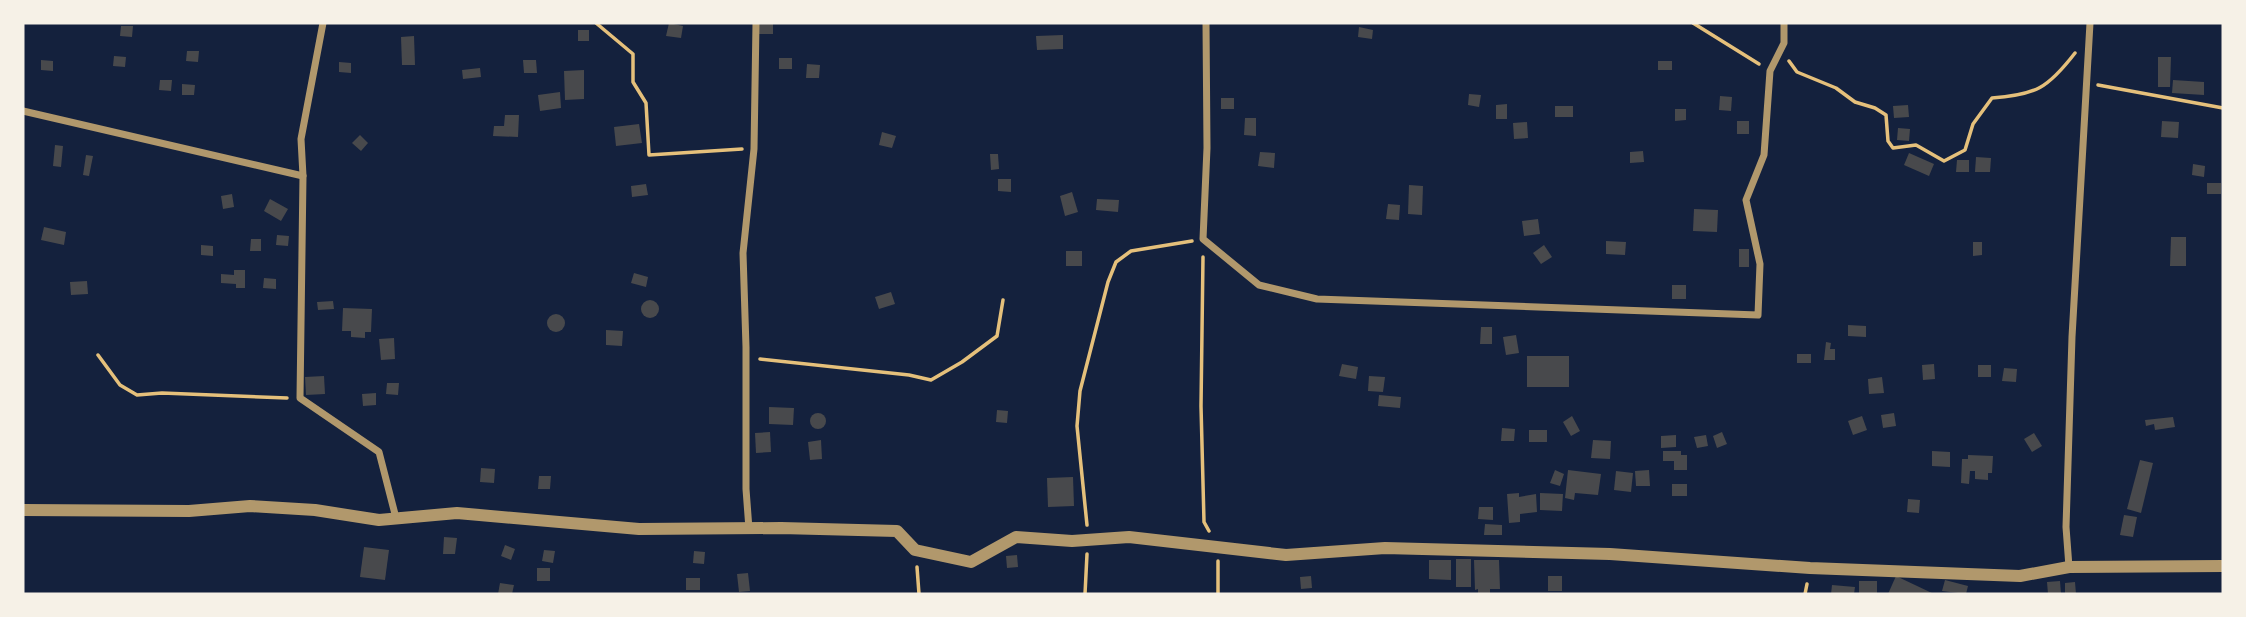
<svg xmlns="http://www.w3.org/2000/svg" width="2246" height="617" viewBox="0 0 2246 617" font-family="'Alegreya Sans',sans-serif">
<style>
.building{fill:#48494c}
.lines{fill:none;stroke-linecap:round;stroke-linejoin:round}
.path{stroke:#e5c07b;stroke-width:3.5}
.minor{stroke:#b1986c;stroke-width:7}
.tertiary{stroke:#b1986c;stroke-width:12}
</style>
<rect width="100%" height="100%" fill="#14213d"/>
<!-- building -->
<g class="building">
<path d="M 669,23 L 683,26 L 681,38 L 666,36 Z"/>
<rect x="759" y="23" width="14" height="11"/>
<path d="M 121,26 L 133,26 L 132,37 L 120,36 Z"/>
<path d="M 1359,27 L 1373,30 L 1372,39 L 1358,37 Z"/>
<rect x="578" y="30" width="11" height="11"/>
<path d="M 1063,35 L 1063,49 L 1037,50 L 1036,36 Z"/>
<path d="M 414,36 L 415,65 L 402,65 L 401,37 Z"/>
<path d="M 187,51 L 199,51 L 198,62 L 186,61 Z"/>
<path d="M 114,56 L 126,57 L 125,67 L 113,66 Z"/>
<path d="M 2158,57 L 2171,57 L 2170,87 L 2158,87 Z"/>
<rect x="779" y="58" width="13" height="11"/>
<path d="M 41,60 L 53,61 L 53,71 L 41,70 Z"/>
<path d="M 523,60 L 536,60 L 537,73 L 524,73 Z"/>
<rect x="1658" y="61" width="14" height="9"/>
<path d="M 339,62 L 351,63 L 351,73 L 339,72 Z"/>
<path d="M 807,64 L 820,65 L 819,78 L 806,78 Z"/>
<path d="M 480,68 L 481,77 L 463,79 L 462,70 Z"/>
<path d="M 584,70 L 584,99 L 565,100 L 564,71 Z"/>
<path d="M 160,80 L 172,80 L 171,91 L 159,90 Z"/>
<path d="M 2173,80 L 2204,82 L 2204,95 L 2172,93 Z"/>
<path d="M 182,84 L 195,85 L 194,95 L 182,95 Z"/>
<path d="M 560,92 L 561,108 L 540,111 L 538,95 Z"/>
<path d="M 1469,94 L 1481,95 L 1479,107 L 1468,105 Z"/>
<path d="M 1720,96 L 1732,97 L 1731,111 L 1719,110 Z"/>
<rect x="1221" y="98" width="13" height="11"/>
<path d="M 1507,104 L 1507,119 L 1496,119 L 1496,105 Z"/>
<path d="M 1908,105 L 1909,117 L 1894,118 L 1893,106 Z"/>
<rect x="1555" y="106" width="18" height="11"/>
<path d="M 1675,109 L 1686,109 L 1686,120 L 1675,121 Z"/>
<path d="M 505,115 L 519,115 L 518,137 L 493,136 L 494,126 L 504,126 Z"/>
<path d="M 1245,118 L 1256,118 L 1256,136 L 1244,135 Z"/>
<rect x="1737" y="121" width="12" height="13"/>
<path d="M 2162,121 L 2179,122 L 2178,138 L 2161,137 Z"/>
<path d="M 1527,122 L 1528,138 L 1514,139 L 1513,123 Z"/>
<path d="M 639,124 L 642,143 L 616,146 L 614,127 Z"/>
<path d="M 1898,128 L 1910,129 L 1909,141 L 1897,140 Z"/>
<path d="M 882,132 L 896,136 L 892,148 L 879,145 Z"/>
<path d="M 360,135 L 368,143 L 361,151 L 352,143 Z"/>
<path d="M 55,145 L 63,146 L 61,167 L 53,166 Z"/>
<path d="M 1643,151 L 1644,162 L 1630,163 L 1630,152 Z"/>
<path d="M 1260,152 L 1275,153 L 1274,168 L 1258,166 Z"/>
<path d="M 1909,153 L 1934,164 L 1929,176 L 1904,165 Z"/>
<path d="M 990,154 L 998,154 L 999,169 L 991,170 Z"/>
<path d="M 86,155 L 93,156 L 89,176 L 83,175 Z"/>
<path d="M 1976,157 L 1991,158 L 1990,172 L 1975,172 Z"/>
<path d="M 1957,160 L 1969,160 L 1969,172 L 1956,172 Z"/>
<path d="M 2193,164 L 2205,166 L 2204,177 L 2192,175 Z"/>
<path d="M 998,179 L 1011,179 L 1011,192 L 998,191 Z"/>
<rect x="2207" y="183" width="14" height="11"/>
<path d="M 646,184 L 648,195 L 632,197 L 631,186 Z"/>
<path d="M 1409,185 L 1423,186 L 1422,215 L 1408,214 Z"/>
<path d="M 1072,192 L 1078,212 L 1065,216 L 1060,196 Z"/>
<path d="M 232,194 L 234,207 L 223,209 L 221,196 Z"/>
<path d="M 270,199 L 288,209 L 281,221 L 264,211 Z"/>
<path d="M 1097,199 L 1119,200 L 1118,212 L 1096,210 Z"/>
<path d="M 1388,204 L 1400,205 L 1399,220 L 1386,219 Z"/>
<path d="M 1694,209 L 1718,210 L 1717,232 L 1693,231 Z"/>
<path d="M 1538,219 L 1540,234 L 1524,236 L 1522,221 Z"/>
<path d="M 44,227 L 66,232 L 64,245 L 41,240 Z"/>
<path d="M 277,235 L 289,236 L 288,246 L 276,245 Z"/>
<path d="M 2171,237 L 2186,237 L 2186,266 L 2170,266 Z"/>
<path d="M 251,239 L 261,239 L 261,251 L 250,251 Z"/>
<path d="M 1606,241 L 1626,242 L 1625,255 L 1606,254 Z"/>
<path d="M 1973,242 L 1982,242 L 1982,255 L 1973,256 Z"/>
<path d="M 201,245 L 213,246 L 213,256 L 201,255 Z"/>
<path d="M 1544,245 L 1552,257 L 1541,264 L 1533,253 Z"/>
<rect x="1739" y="249" width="10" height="18"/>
<rect x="1066" y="251" width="16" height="15"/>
<path d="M 234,270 L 245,270 L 245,288 L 236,288 L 236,284 L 221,283 L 221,274 L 234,275 Z"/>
<path d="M 634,273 L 648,277 L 646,287 L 631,283 Z"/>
<path d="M 264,278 L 276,279 L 276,289 L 263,288 Z"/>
<path d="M 87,281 L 88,294 L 71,295 L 70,282 Z"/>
<rect x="1672" y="285" width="14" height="14"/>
<path d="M 891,292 L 895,304 L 879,309 L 875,297 Z"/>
<circle cx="650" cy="309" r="9"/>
<path d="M 333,301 L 334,309 L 318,310 L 317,302 Z"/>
<path d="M 343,308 L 372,309 L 371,332 L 365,332 L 365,338 L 351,337 L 351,331 L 342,331 Z"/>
<circle cx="556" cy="323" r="9"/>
<path d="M 1848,325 L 1866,326 L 1866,337 L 1848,336 Z"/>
<path d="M 1481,327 L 1492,327 L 1492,344 L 1480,344 Z"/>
<path d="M 606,330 L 623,331 L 622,346 L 606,345 Z"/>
<path d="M 1516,335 L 1519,353 L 1506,355 L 1503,337 Z"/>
<path d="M 394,338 L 395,359 L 381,360 L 379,339 Z"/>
<path d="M 1826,342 L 1831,343 L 1830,349 L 1835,349 L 1835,360 L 1824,360 Z"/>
<rect x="1797" y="354" width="14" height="9"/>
<rect x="1527" y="356" width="42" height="31"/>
<path d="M 1342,364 L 1358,367 L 1356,379 L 1339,376 Z"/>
<path d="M 1934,364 L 1935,379 L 1923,380 L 1922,365 Z"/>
<rect x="1978" y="365" width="13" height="12"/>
<path d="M 2004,368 L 2017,369 L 2016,382 L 2002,381 Z"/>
<path d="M 324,376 L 325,394 L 306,395 L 305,377 Z"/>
<path d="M 1369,376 L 1385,377 L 1383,392 L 1368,391 Z"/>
<path d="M 1882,377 L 1884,393 L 1869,394 L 1868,379 Z"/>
<path d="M 387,383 L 399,383 L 398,395 L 386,394 Z"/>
<path d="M 376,393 L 376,405 L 363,406 L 362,394 Z"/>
<path d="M 1379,395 L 1401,397 L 1400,408 L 1378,406 Z"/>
<path d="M 769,407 L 794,408 L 793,425 L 769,424 Z"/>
<path d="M 997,410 L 1008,411 L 1007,423 L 996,422 Z"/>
<circle cx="818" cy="421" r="8"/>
<path d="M 1894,413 L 1896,426 L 1883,428 L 1881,415 Z"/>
<path d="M 1572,416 L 1580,431 L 1571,436 L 1563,422 Z"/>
<path d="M 1862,416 L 1867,430 L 1853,435 L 1848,421 Z"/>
<path d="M 2173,417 L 2175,427 L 2155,430 L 2154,424 L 2146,426 L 2145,420 Z"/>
<path d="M 1502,428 L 1515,429 L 1514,441 L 1501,441 Z"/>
<rect x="1529" y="430" width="18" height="12"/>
<path d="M 770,432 L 771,452 L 756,453 L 755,433 Z"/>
<path d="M 1722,432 L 1727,444 L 1717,448 L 1713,436 Z"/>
<path d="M 2034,433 L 2042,446 L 2032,452 L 2024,439 Z"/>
<path d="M 1676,435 L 1676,447 L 1661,448 L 1661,436 Z"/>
<path d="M 1706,435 L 1708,446 L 1697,448 L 1694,437 Z"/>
<path d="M 821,440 L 822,459 L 810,460 L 808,442 Z"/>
<path d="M 1593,440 L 1611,441 L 1610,459 L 1591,458 Z"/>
<path d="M 1663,451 L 1681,451 L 1681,455 L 1687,455 L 1687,470 L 1674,470 L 1674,461 L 1663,461 Z"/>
<path d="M 1932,451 L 1950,452 L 1950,467 L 1932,466 Z"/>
<path d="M 1968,455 L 1993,456 L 1992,473 L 1988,473 L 1988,480 L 1975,479 L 1975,471 L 1970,471 L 1969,484 L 1961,483 L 1962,459 L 1968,459 Z"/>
<path d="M 2140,460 L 2153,463 L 2141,513 L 2127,509 Z"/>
<path d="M 481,468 L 495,469 L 494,483 L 480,482 Z"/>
<path d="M 1555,470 L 1564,474 L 1560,486 L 1550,483 Z"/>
<path d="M 1568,470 L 1601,474 L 1598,495 L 1575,493 L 1574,500 L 1565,498 Z"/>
<path d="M 1649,470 L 1650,486 L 1636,486 L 1635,471 Z"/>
<path d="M 1616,471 L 1633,473 L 1631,492 L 1614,490 Z"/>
<path d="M 539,476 L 551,476 L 550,489 L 538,489 Z"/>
<path d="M 1073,477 L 1074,506 L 1048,507 L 1047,478 Z"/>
<rect x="1672" y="484" width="15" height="12"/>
<path d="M 1519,493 L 1519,497 L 1536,494 L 1537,512 L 1520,514 L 1520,522 L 1509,523 L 1507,494 Z"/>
<path d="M 1540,493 L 1563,494 L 1562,511 L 1540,510 Z"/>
<path d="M 1908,499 L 1920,500 L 1919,513 L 1907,512 Z"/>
<path d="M 1479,507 L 1493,507 L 1493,520 L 1478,519 Z"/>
<path d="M 2124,515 L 2137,517 L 2133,537 L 2120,535 Z"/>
<path d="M 1485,524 L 1502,525 L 1502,535 L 1484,535 Z"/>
<path d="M 444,537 L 457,538 L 455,554 L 443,554 Z"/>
<path d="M 505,545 L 515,549 L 511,560 L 501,556 Z"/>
<path d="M 364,547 L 389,550 L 385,580 L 360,577 Z"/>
<path d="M 544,550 L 555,551 L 553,563 L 542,561 Z"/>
<path d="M 694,551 L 705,552 L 704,564 L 693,563 Z"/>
<path d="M 1017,555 L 1018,567 L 1007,568 L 1006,556 Z"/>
<rect x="1456" y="559" width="15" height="28"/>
<path d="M 1429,560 L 1451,560 L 1451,580 L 1429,579 Z"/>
<path d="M 1474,560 L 1499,560 L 1500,589 L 1490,589 L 1490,594 L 1478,594 L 1478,589 L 1475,590 Z"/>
<rect x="537" y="568" width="13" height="13"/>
<path d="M 748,573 L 750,591 L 739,592 L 737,574 Z"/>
<path d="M 1311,576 L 1312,588 L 1301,589 L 1300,577 Z"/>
<rect x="1548" y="576" width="14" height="15"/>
<path d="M 1896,576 L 1934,594 L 1888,594 Z"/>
<rect x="686" y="578" width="14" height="12"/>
<path d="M 1945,580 L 1968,586 L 1966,594 L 1942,591 Z"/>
<rect x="1859" y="581" width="18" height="13"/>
<path d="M 2060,581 L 2061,594 L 2048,594 L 2047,582 Z"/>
<path d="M 2075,582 L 2076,594 L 2065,594 L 2065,583 Z"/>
<path d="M 500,583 L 514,585 L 512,594 L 498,594 Z"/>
<path d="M 1832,585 L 1855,587 L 1854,594 L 1831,594 Z"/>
</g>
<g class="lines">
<!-- path -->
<g class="path">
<path d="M 596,23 L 633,54 L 633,82 L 646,103 L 649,155 L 742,149"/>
<path d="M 1693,23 L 1759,64"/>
<path d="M 1789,61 L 1797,72 L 1836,88 L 1855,102 L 1875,108 L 1886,115 L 1888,141 L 1893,148 L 1916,145 L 1944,161 L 1965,150 L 1973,124 L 1992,98 C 2036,95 2048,88 2075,53"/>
<path d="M 2098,85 L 2223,108"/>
<path d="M 1203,257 L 1201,406 L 1204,522 L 1209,531"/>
<path d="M 98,355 L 120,385 L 137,395 L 162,393 L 287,398"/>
<path d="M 760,359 L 909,375 L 931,380 L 962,362 L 997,336 L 1003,300"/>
<path d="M 1087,525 L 1077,426 L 1080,391 L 1108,282 L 1116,262 L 1131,251 L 1192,241"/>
<path d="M 1218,561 L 1218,594"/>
<path d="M 917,567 L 919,594"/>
<path d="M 1085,594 L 1087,554"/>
<path d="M 1805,594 L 1807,584"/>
</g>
<!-- minor -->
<g class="minor">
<path d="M 323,23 L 301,139 L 303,176 L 300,398 L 379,452 L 396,518"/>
<path d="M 1206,23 L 1207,148 L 1203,239 L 1259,285 L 1317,299 L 1758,315 L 1760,264 L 1746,200 L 1764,155 L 1770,71 L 1784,43 L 1784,23"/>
<path d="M 23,111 L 303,176"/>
<path d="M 749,529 L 746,489 L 746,347 L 743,253 L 754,149 L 756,23"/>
<path d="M 2069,567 L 2066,527 L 2072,337 L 2090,23"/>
</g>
<!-- tertiary -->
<path class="tertiary" d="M 23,510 L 189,511 L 250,506 L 315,510 L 379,520 L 457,513 L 639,529 L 781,528 L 897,531 L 915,550 L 971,562 L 1016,537 L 1072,541 L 1129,537 L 1286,555 L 1385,548 L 1610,554 L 1810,568 L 2020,576 L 2069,567 L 2223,566"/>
</g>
<!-- border -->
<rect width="2246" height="617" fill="none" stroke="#f6f1e7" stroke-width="49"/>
</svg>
